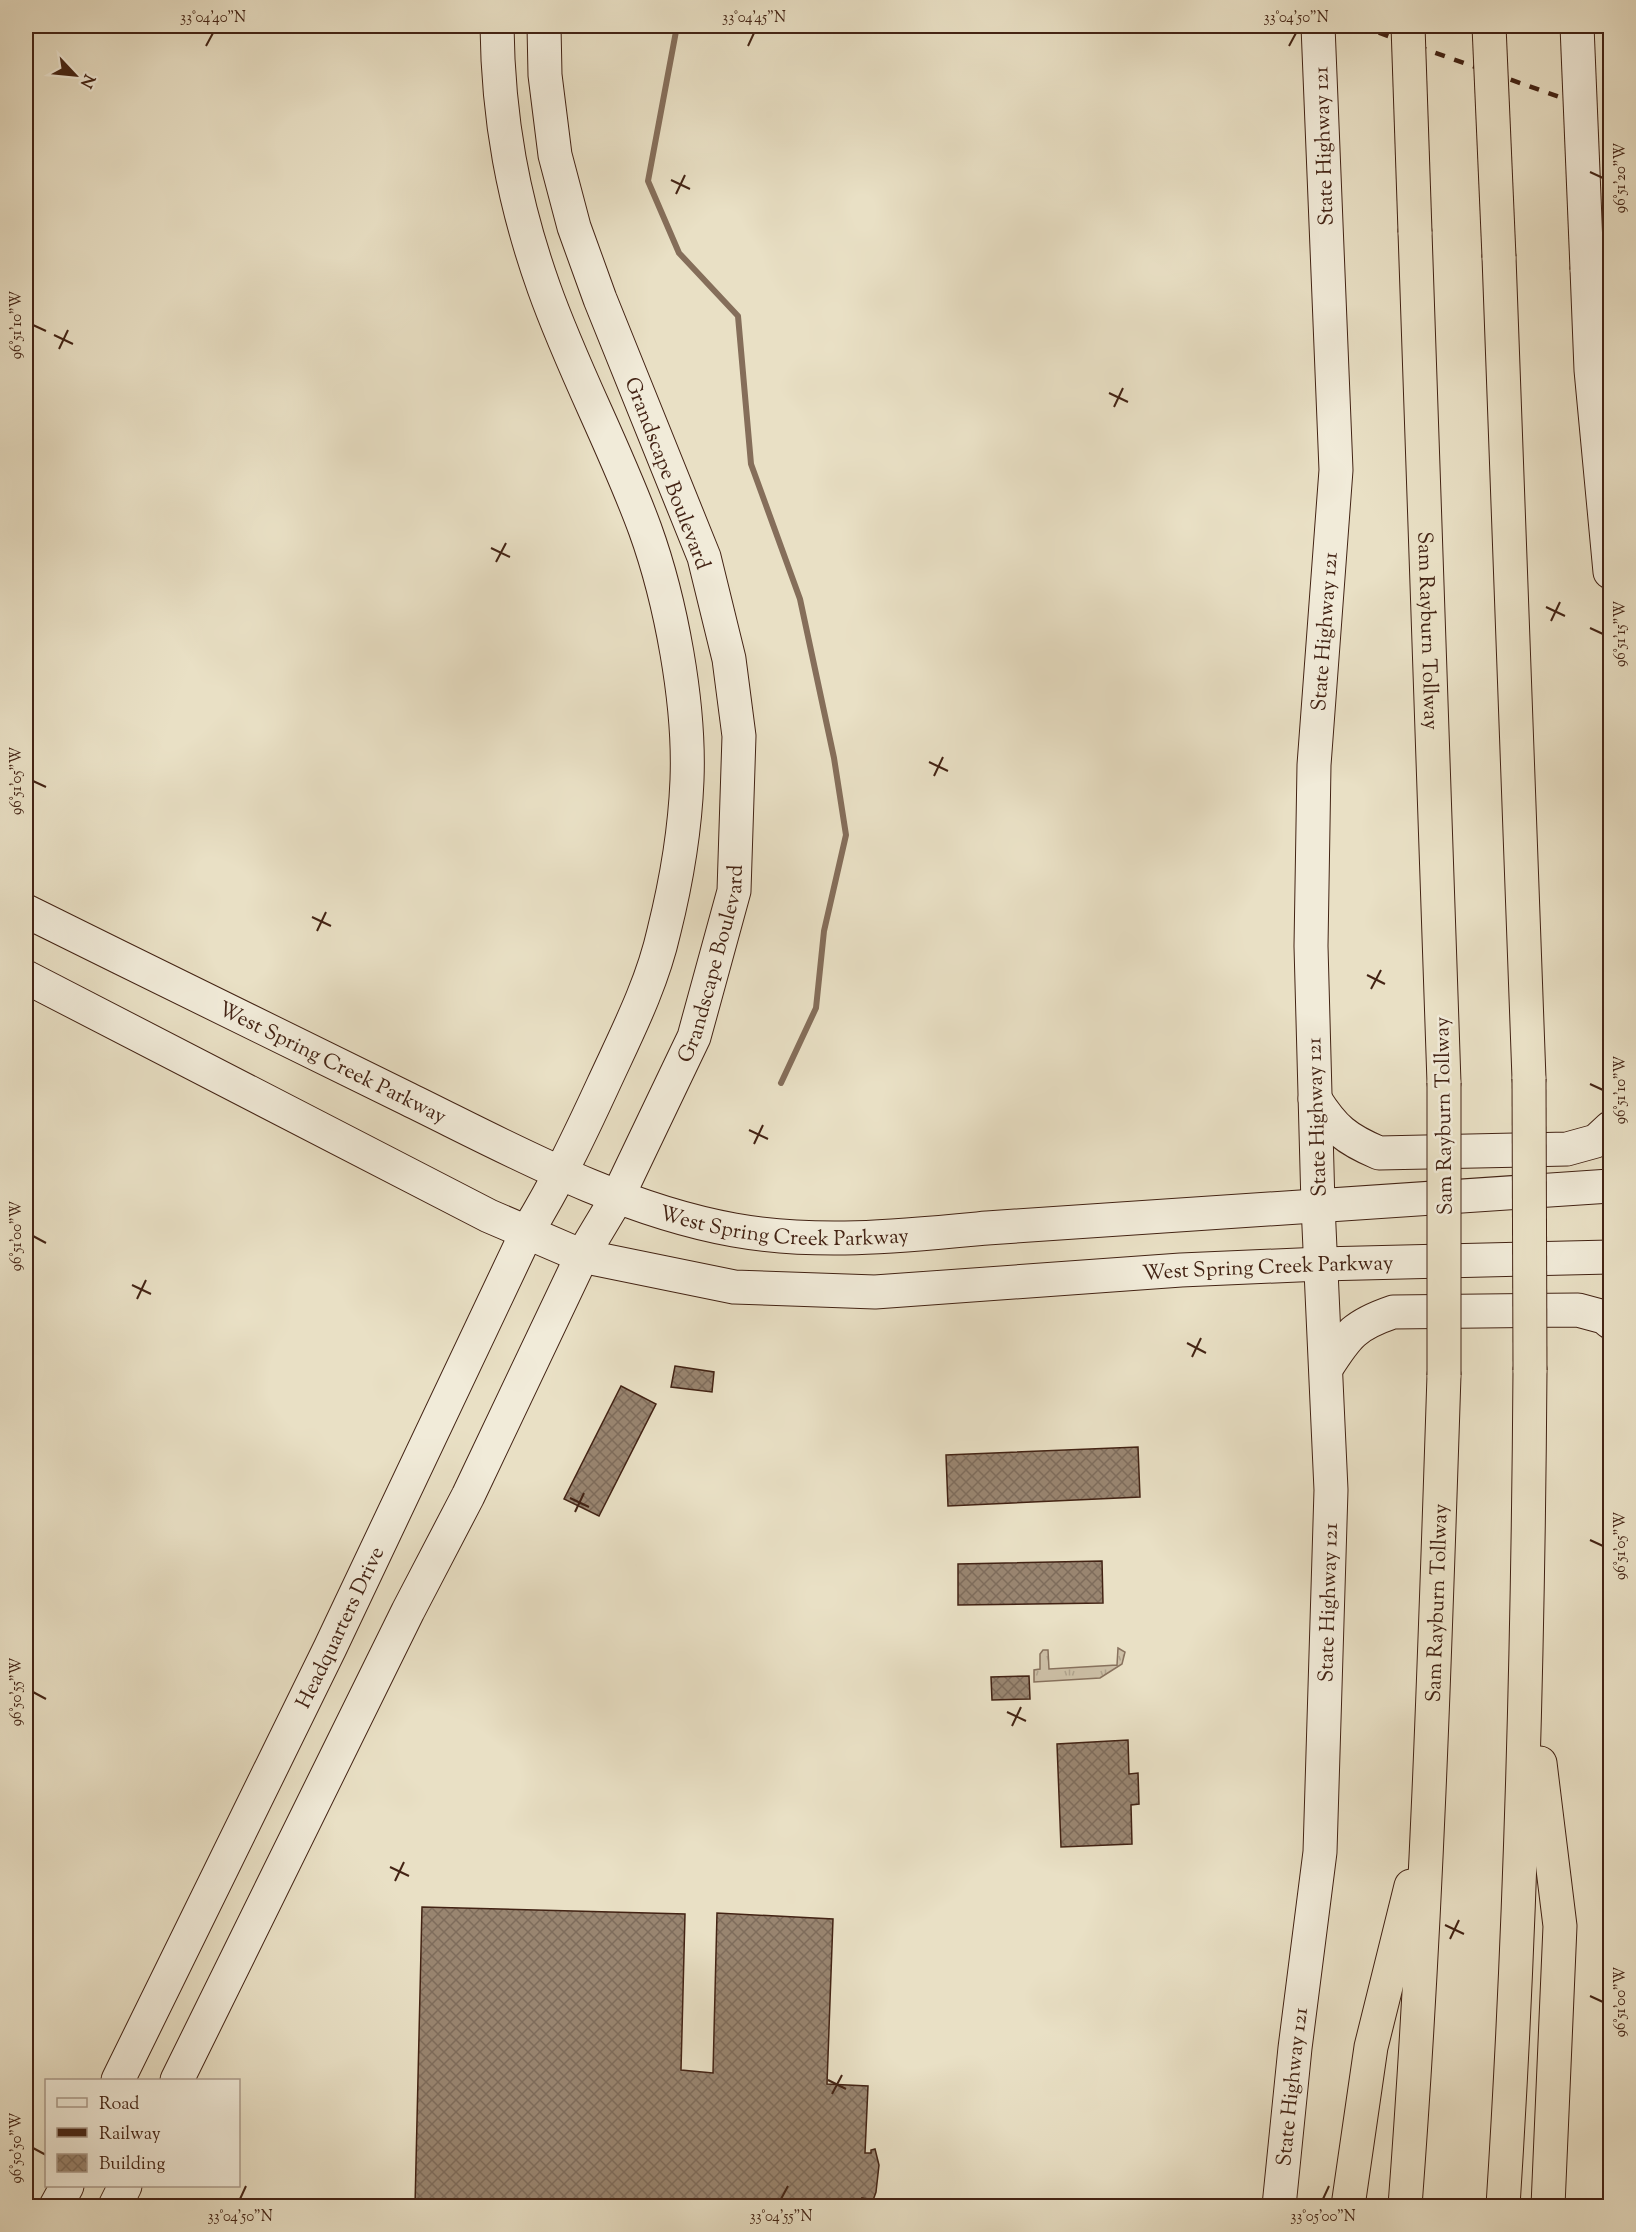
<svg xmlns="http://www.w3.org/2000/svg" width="1636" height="2232" viewBox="0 0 1636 2232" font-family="'Sorts Mill Goudy',serif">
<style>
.grass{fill:url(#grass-tufts);stroke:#88725e;stroke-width:1.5}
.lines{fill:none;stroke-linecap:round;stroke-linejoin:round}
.stream{stroke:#856e5a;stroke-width:6}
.building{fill:url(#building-cross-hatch);stroke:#432314;stroke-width:1.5}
.secondary-casing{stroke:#432314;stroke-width:35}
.highway-casing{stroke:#432314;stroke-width:35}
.secondary{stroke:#f1ebd9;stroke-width:33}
.highway{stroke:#e9e0c5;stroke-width:33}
.rail{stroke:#432314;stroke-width:4.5;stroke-dasharray:10 10;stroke-linecap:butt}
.secondary-bridge-casing{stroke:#432314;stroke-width:35;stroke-linecap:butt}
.highway-bridge-casing{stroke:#432314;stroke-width:35;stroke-linecap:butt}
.secondary-bridge{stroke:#f1ebd9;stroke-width:33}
.highway-bridge{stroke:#e9e0c5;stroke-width:33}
.ticks{fill:none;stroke:#432314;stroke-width:2}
.labels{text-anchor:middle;stroke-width:5;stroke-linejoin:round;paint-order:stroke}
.street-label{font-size:21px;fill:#432314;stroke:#f1ebd9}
.neatline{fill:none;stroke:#432314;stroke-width:2}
.ticks-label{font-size:15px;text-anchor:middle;fill:#432314}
</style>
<defs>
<pattern id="grass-tufts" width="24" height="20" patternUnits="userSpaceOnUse" patternTransform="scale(1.5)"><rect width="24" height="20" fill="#cdc0a7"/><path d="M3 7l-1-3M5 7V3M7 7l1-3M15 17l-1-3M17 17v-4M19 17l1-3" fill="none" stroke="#b1a58f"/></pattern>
<pattern id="building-cross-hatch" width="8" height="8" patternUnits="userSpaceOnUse" patternTransform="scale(1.5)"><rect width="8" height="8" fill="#998570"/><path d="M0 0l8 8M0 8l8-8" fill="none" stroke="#7e6c5b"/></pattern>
</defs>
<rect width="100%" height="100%" fill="#e9e0c5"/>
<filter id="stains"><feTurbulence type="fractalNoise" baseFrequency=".00333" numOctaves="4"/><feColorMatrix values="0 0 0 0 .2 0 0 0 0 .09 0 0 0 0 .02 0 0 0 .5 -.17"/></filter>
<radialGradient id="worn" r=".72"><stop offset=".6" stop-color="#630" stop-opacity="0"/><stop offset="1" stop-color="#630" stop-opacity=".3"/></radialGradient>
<!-- grass -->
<path class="grass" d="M 1118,1648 L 1125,1652 L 1122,1664 L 1100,1678 L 1034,1682 L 1034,1670 L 1040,1669 L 1040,1654 L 1043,1650 L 1048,1650 L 1049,1669 L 1117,1665 Z"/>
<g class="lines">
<!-- stream -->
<path class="stream" d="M 677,26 L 648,181 L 679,253 L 738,316 L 751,464 L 800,599 L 834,758 L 846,835 L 824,931 L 816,1008 L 781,1083"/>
</g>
<!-- building -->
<g class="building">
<path d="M 675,1366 L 714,1372 L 712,1392 L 671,1387 Z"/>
<path d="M 621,1386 L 656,1404 L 599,1516 L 564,1499 Z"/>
<path d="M 1138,1447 L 1140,1497 L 948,1506 L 946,1455 Z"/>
<path d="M 1102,1561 L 1103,1603 L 958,1605 L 958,1564 Z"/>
<path d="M 1029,1676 L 1030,1699 L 992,1700 L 991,1677 Z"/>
<path d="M 1128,1740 L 1129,1774 L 1138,1773 L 1139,1804 L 1131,1805 L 1132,1844 L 1061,1847 L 1057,1744 Z"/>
<path d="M 422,1907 L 685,1914 L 681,2070 L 713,2073 L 717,1913 L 833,1919 L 827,2084 L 868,2086 L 865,2153 L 871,2153 L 871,2150 L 875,2149 L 879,2165 L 876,2192 L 871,2206 L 866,2205 L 868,2199 L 862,2198 L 862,2206 L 415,2206 Z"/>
</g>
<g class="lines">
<defs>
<g id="secondary">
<path d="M 1587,269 L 1591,370 L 1610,572"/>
<path id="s1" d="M 26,911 C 153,974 280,1036 408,1099 C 512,1150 618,1209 734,1230 C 818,1245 903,1236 987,1228 L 1610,1186"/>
<path id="s2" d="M 26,977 L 489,1216 L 582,1256 L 734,1287 L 875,1292 L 1181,1270 L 1321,1264 L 1610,1257"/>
<path d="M 1315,1099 C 1334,1129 1346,1139 1379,1153 L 1567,1149 L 1596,1141 L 1610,1128"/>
<path d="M 1327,1367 C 1348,1334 1355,1325 1393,1312 L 1578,1310 L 1604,1317 L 1610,1322"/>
<path id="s3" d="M 118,2080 L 330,1648 L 527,1232 C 557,1183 579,1137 603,1085 C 626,1035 652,985 664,931 C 676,883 685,830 687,780 C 690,703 671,601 645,529 C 615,447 573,370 544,288 C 513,201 498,118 497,26"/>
<path id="s4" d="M 177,2080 L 408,1611 L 468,1496 L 582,1256 L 618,1196 L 694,1037 L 734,891 L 739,736 L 729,659 L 704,557 L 600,299 L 574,227 L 555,155 L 545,75 L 544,26"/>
<path d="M 56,2206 L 67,2186"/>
<path d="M 115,2206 L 125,2186"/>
<path id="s5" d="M 1279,2206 L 1295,2048 L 1320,1852 L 1331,1490 L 1318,1205 L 1311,946 L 1314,765 L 1336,470 L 1318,26"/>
</g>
<g id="highway">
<path id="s6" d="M 1415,232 L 1444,1083"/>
<path d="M 1499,257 L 1529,1079"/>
<path d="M 1540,1763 L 1560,1926 L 1548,2206"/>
<path d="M 1348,2206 L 1371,2047 L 1411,1886"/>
<path id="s7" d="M 1405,2206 C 1426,1930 1435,1653 1444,1375"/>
<path d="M 1503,2206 C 1521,1927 1528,1650 1530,1370"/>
</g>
</defs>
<!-- secondary casing -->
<use href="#secondary" class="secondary-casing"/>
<!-- highway casing -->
<use href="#highway" class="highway-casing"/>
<!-- secondary -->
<use href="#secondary" class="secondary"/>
<!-- highway -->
<use href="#highway" class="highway"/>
<!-- rail -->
<path class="rail" d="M 1360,26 L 1610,115"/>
<defs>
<path id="secondary-bridge" d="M 1577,26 L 1587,269"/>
<g id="highway-bridge">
<path d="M 1408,26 L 1415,232"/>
<path d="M 1489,26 L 1499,257"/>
<path d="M 1529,1079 L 1530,1370"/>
<path d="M 1444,1375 L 1444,1083"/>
</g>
</defs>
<!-- secondary-bridge casing -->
<use href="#secondary-bridge" class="secondary-bridge-casing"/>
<!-- highway-bridge casing -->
<use href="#highway-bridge" class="highway-bridge-casing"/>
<!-- secondary-bridge -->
<use href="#secondary-bridge" class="secondary-bridge"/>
<!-- highway-bridge -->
<use href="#highway-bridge" class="highway-bridge"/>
</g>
<!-- ticks -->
<path class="ticks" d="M 206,46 L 213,33M 748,46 L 754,33M 1289,46 L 1296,33M 1590,172 L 1603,178M 671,180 L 690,189M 676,194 L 685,175M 33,325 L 46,331M 54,335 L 73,344M 59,349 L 68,330M 1109,393 L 1128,402M 1114,407 L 1123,388M 491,548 L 510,557M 496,562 L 506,543M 1546,607 L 1565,616M 1551,621 L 1560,602M 1590,628 L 1603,634M 929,762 L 948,771M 934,776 L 943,757M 33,781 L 46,787M 312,917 L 331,926M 317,931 L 326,912M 1367,975 L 1385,984M 1371,989 L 1381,970M 1590,1084 L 1603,1090M 749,1130 L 768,1139M 754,1144 L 763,1125M 33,1236 L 46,1243M 132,1285 L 151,1294M 137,1299 L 146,1280M 1187,1343 L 1206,1353M 1192,1357 L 1201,1338M 570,1498 L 589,1507M 575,1512 L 584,1493M 1590,1540 L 1603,1546M 33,1692 L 46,1699M 1007,1712 L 1026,1721M 1012,1726 L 1021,1707M 390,1867 L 409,1876M 395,1881 L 404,1862M 1445,1925 L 1464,1934M 1450,1939 L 1459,1920M 1590,1996 L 1603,2002M 828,2080 L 846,2089M 832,2094 L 842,2075M 33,2148 L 46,2155M 240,2199 L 246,2186M 781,2199 L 788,2186M 1323,2199 L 1329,2186"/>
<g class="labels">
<!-- street labels -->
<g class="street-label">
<text transform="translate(1323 146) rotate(-92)" y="7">State Highway 121</text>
<text transform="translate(668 473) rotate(69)" y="7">Grandscape Boulevard</text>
<text dy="7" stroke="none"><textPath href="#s6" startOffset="399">Sam Rayburn Tollway</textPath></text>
<text dy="7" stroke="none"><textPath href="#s5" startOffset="1578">State Highway 121</textPath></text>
<text dy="7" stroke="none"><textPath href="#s4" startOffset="1240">Grandscape Boulevard</textPath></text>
<text dy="7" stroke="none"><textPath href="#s1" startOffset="342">West Spring Creek Parkway</textPath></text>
<text transform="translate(1443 1116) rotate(-91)" y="7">Sam Rayburn Tollway</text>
<text transform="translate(1316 1117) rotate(-92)" y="7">State Highway 121</text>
<text dy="7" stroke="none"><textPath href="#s1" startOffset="828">West Spring Creek Parkway</textPath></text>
<text dy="7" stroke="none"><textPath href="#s2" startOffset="1312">West Spring Creek Parkway</textPath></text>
<text dy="7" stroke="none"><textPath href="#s5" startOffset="606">State Highway 121</textPath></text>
<text dy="7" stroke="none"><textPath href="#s7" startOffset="604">Sam Rayburn Tollway</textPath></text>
<text dy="7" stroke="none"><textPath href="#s3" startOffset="504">Headquarters Drive</textPath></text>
<text dy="7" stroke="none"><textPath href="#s5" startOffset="120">State Highway 121</textPath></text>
</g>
</g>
<!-- margin -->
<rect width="1636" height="2232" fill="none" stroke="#e9e0c5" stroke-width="66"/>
<!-- legend -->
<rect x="45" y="2079" width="195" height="108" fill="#f1ebd9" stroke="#ab9b8a" stroke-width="1.5"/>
<rect x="57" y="2098" width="30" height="9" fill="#f1ebd9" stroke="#ab9b8a" stroke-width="1.5"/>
<text x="99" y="2109" font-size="18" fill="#432314">Road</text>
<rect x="57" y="2128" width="30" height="9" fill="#432314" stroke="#ab9b8a" stroke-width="1.5"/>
<text x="99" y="2139" font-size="18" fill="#432314">Railway</text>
<rect x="57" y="2154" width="30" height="18" fill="url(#building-cross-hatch)" stroke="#ab9b8a" stroke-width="1.5"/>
<text x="99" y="2169" font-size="18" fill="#432314">Building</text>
<!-- north arrow -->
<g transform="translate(75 75) rotate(116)" stroke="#f1ebd9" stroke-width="4.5" paint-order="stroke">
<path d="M0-4.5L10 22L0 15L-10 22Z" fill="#432314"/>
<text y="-9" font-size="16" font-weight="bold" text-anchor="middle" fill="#432314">N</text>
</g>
<rect x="33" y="33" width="1570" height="2166" class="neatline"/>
<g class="ticks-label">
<text x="213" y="22">33°04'40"N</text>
<text x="754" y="22">33°04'45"N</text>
<text x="1296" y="22">33°04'50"N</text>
<text transform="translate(1620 178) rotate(-90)" y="5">96°51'20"W</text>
<text transform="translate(16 325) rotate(-90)" y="5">96°51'10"W</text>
<text transform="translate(1620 634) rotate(-90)" y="5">96°51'15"W</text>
<text transform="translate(16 781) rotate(-90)" y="5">96°51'05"W</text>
<text transform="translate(1620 1090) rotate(-90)" y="5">96°51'10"W</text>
<text transform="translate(16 1236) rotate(-90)" y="5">96°51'00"W</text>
<text transform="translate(1620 1546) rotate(-90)" y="5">96°51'05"W</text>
<text transform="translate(16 1692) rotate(-90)" y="5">96°50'55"W</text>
<text transform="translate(1620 2002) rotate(-90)" y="5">96°51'00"W</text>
<text transform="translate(16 2148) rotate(-90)" y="5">96°50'50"W</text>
<text x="240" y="2221">33°04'50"N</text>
<text x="781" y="2221">33°04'55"N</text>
<text x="1323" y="2221">33°05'00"N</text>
</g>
<rect width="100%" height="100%" filter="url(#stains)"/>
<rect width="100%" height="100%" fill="url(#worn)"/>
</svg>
